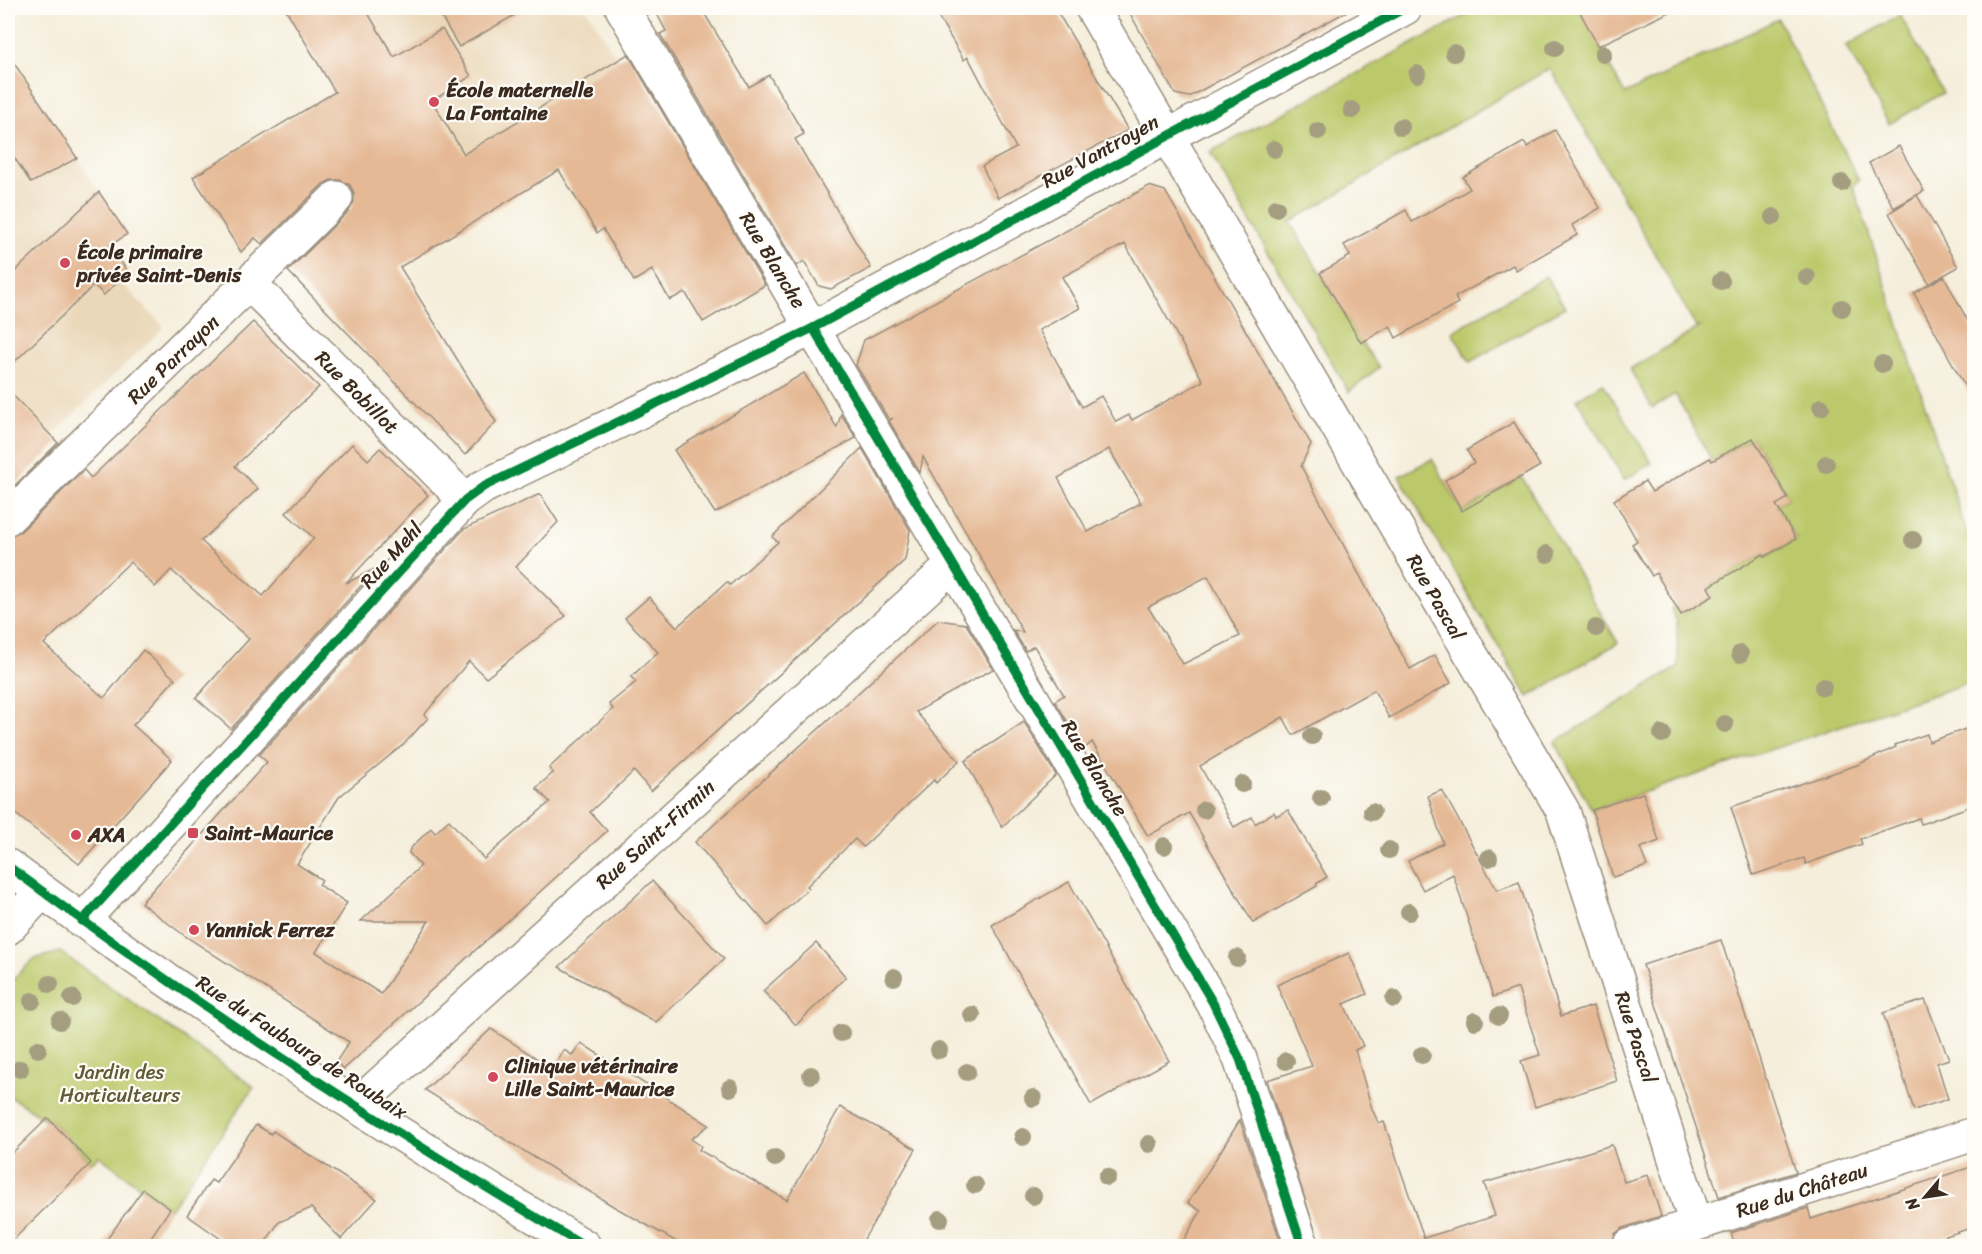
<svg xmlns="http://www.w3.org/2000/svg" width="1982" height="1254" viewBox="0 0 1982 1254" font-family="Sriracha,sans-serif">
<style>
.built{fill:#ebd8ba}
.green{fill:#bcc96b;stroke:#7c7a44;stroke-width:1.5}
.building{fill:#e5b995;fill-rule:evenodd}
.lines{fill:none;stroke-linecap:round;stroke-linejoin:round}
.minor-casing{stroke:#988c7c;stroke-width:36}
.major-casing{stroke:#988c7c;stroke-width:36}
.minor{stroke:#fff;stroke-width:33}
.major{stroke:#fff;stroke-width:33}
.cycleway-casing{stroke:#fdfcf7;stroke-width:13}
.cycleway{stroke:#00873e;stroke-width:9}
.tree{fill:#a49d80}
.poi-dot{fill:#d1495b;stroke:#fdfcf7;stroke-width:2}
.labels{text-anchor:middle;stroke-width:4.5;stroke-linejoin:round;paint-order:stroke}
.poi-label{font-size:20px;font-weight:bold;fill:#3b2a1e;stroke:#fdfcf7;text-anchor:start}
.street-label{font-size:20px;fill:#3b2a1e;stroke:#fdfcf7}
.park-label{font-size:20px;fill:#625a35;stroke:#fdfcf7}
</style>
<rect width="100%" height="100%" fill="#fdfcf7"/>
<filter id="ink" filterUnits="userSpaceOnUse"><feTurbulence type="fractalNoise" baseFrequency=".0167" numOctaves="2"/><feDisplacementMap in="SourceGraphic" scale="12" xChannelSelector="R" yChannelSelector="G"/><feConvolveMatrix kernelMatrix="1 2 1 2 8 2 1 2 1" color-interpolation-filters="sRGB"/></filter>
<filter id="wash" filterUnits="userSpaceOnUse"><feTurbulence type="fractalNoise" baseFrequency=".008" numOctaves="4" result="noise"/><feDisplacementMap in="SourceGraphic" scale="24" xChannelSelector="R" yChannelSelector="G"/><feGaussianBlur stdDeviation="1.35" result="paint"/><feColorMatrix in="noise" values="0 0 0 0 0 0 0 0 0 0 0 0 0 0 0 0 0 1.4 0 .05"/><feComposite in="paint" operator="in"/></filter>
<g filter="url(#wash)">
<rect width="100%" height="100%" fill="#f5eedb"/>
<!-- built -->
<g class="built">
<path d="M 285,8 L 458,8 L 476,37 L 527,8 L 586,8 L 618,60 L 367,214 L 303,111 L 335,92 Z"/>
<path d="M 32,89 L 127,234 L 118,241 L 115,253 L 128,272 L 120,281 L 164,327 L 51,436 L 8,390 L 8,105 Z"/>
</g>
<!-- green -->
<g class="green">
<path d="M 1479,8 L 1578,8 L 1625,94 L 1778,19 L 1859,181 L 1853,185 L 1974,555 L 1974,681 L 1592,810 L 1555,742 L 1678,667 L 1677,622 L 1671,609 L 1676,605 L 1682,615 L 1713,596 L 1708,587 L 1763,554 L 1765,557 L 1796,539 L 1776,506 L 1788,498 L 1753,438 L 1712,461 L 1675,394 L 1652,408 L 1630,369 L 1700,327 L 1696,327 L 1550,68 L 1290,222 L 1361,342 L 1379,367 L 1349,392 L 1210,152 Z"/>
<path d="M 1900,15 L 1943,93 L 1889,124 L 1846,46 Z"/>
<path d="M 1546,276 L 1565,307 L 1470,362 L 1452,332 Z"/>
<path d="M 1603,383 L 1652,463 L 1624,480 L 1577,399 Z"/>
<path d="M 1432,459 L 1462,511 L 1522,477 L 1618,643 L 1528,697 L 1399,476 Z"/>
<path d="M 60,952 L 254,1087 L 170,1209 L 99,1156 L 91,1163 L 48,1118 L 46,1120 L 8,1095 L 8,984 L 34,959 Z"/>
</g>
<g id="blocks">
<!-- building -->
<g class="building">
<path d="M 285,8 L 365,8 L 394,57 L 442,29 L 471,76 L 432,101 L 464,154 L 628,54 L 765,285 L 703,322 L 685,292 L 670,300 L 652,270 L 634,281 L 603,229 L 597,233 L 559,170 L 400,267 L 496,422 L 465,455 L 288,271 L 349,211 L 354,202 L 354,193 L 350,185 L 340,180 L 331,180 L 323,184 L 262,244 L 255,238 L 241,252 L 193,177 L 335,92 Z"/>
<path d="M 436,8 L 527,8 L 459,47 Z"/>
<path d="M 654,8 L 701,8 L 749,87 L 769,75 L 804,134 L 795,139 L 871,268 L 831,289 L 819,286 L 804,261 L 797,266 L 660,34 L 666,31 Z"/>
<path d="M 933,8 L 1055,8 L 1128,130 L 998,198 L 982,166 L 1016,148 L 968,57 L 964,60 Z"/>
<path d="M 1127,8 L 1353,8 L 1189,97 L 1175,94 Z"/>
<path d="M 1578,8 L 1678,8 L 1598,46 Z"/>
<path d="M 8,54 L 77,158 L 31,183 L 8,148 Z"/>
<path d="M 1555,130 L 1600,208 L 1572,225 L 1577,235 L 1516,270 L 1513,265 L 1455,297 L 1458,303 L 1396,338 L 1390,326 L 1361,343 L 1320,273 L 1350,256 L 1344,245 L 1406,210 L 1412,222 L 1470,189 L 1463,177 L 1524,142 L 1527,147 Z"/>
<path d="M 1899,146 L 1924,191 L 1894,208 L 1869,163 Z"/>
<path d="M 1149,186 L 1165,191 L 1311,444 L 1301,466 L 1410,669 L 1435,655 L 1451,683 L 1389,718 L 1374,690 L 1293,735 L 1283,717 L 1200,766 L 1234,827 L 1252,817 L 1255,824 L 1274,812 L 1276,816 L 1288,810 L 1327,877 L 1316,884 L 1317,886 L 1253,923 L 1189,813 L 1148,836 L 1092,742 L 1084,749 L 1055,701 L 1064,695 L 1034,646 L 1026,651 L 1013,630 L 1023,632 L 923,457 L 920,473 L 889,421 L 893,418 L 889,420 L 856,365 L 864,340 ZM 1125,244 L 1203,381 L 1132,420 L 1129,415 L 1116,422 L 1101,396 L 1082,407 L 1039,330 L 1080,308 L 1062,277 ZM 1109,449 L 1141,503 L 1088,532 L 1058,478 ZM 1208,576 L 1240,636 L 1183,664 L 1148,607 Z"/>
<path d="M 99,192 L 127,234 L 110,246 L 128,272 L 104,295 L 94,285 L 8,368 L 8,278 Z"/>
<path d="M 1917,195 L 1958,267 L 1929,284 L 1889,213 Z"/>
<path d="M 1944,276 L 1974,333 L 1974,403 L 1914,293 Z"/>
<path d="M 253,322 L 319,387 L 235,466 L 258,489 L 201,541 L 263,596 L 314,538 L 286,513 L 352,444 L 368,460 L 380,448 L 428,495 L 346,583 L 377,568 L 231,729 L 196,698 L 249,639 L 171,570 L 155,587 L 130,562 L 44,644 L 104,698 L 143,650 L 175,679 L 133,725 L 172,760 L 79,864 L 8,808 L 8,536 L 21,531 L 84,470 L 91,478 Z"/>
<path d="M 804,373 L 837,428 L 841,414 L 856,438 L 715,513 L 674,450 Z"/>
<path d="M 8,390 L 58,443 L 8,492 Z"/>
<path d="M 1514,422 L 1540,466 L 1462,511 L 1445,480 L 1474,463 L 1467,450 Z"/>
<path d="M 1753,438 L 1788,498 L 1776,505 L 1796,539 L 1764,557 L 1763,554 L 1708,587 L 1713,596 L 1681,615 L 1656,573 L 1652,576 L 1632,544 L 1637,541 L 1614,500 L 1645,481 L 1652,492 L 1710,458 L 1712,461 Z"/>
<path d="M 862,448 L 910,530 L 905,560 L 651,791 L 634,771 L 590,812 L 607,831 L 344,1069 L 336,1062 L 349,1042 L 185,936 L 141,903 L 267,762 L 259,755 L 464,529 L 540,494 L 558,522 L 516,567 L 566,616 L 486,678 L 469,661 L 424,715 L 428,718 L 404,744 L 339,797 L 297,864 L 322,880 L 319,885 L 347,903 L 316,952 L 381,994 L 429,921 L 361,921 L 421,866 L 409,853 L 410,849 L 431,828 L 435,833 L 449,820 L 484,859 L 550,802 L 536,788 L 553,773 L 549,768 L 613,709 L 609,704 L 636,682 L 631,677 L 658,652 L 625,618 L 649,597 L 677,627 L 727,582 L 730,585 L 778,542 L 772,537 Z"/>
<path d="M 938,620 L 966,624 L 993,669 L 916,712 L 959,761 L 936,783 L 934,780 L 863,847 L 855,839 L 807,886 L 809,888 L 768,926 L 695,842 Z"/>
<path d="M 1024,722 L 1056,775 L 1002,827 L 965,761 Z"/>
<path d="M 1974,726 L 1974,805 L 1921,824 L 1919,818 L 1860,839 L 1862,844 L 1806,864 L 1804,858 L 1753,875 L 1731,807 L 1857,765 L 1896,747 L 1895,745 L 1927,734 L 1929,742 Z"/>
<path d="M 1442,790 L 1497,890 L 1519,882 L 1561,1016 L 1593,1006 L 1617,1081 L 1535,1107 L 1521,1061 L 1540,1055 L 1518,988 L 1493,997 L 1453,874 L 1423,890 L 1408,861 L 1443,843 L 1428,796 Z"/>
<path d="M 1643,793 L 1659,841 L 1640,848 L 1647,866 L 1613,877 L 1592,810 Z"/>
<path d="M 652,881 L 724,959 L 656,1022 L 559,967 Z"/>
<path d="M 1069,882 L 1169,1061 L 1091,1105 L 992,925 Z"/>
<path d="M 1721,940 L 1796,1172 L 1719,1197 L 1643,965 Z"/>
<path d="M 816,943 L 846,977 L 796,1025 L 763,991 Z"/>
<path d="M 1349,953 L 1367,994 L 1344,1004 L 1363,1046 L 1355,1050 L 1372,1109 L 1379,1124 L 1384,1122 L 1424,1238 L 1495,1216 L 1484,1183 L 1612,1145 L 1624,1182 L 1648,1175 L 1661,1216 L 1623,1228 L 1615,1234 L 1611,1246 L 1320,1246 L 1267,1080 L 1312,1066 L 1277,985 Z"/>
<path d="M 1925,1000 L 1949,1059 L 1937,1063 L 1948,1099 L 1914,1110 L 1883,1013 Z"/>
<path d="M 491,1029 L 553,1069 L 564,1050 L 572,1055 L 581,1043 L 709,1125 L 691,1139 L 701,1146 L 699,1150 L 787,1200 L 840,1107 L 916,1149 L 860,1246 L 684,1246 L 613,1206 L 425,1090 Z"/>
<path d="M 48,1118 L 91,1163 L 8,1245 L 8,1157 Z"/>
<path d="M 1240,1120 L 1282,1246 L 1180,1246 L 1201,1211 L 1188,1203 Z"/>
<path d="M 256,1125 L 271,1134 L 273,1131 L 377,1199 L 341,1239 L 311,1208 L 279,1222 L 263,1246 L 231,1246 L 187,1215 L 211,1180 L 216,1183 Z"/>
<path d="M 1974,1166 L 1974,1227 L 1915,1246 L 1735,1246 L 1731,1233 L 1808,1208 L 1811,1219 Z"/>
<path d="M 143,1189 L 170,1209 L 145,1246 L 102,1246 Z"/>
</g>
</g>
</g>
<g filter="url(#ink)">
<use href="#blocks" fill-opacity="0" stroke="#988c7c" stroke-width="1.5"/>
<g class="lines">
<defs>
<g id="minor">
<path d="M 622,8 L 1213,1003 L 1240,1059 L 1302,1246"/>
<path d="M 1092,8 L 1563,811 L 1696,1224"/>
<path d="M 250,284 L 465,500"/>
<path d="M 8,518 L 336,198"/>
<path d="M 82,921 L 465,500 L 483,487 L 813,328 L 1405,8"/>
<path d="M 8,928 L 42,892"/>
<path d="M 356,1106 L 954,564"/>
<path d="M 1629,1246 L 1974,1134"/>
</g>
<path id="major" d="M 8,866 C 192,1003 386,1129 584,1246"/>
</defs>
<!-- minor casing -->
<use href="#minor" class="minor-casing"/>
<!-- major casing -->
<use href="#major" class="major-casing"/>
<!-- minor -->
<use href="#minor" class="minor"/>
<!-- major -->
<use href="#major" class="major"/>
<defs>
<g id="cycleway">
<path d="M 813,328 L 1213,1003 L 1240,1059 L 1302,1246"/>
<path d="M 8,866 C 192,1003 386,1129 584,1246"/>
<path d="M 82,921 L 465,500 L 483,487 L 813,328 L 1405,8"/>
</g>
</defs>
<!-- cycleway casing -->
<use href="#cycleway" class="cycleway-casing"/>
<!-- cycleway -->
<use href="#cycleway" class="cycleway"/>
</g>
<!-- trees -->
<g class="tree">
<circle cx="1555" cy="48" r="9"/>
<circle cx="1454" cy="53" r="9"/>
<circle cx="1603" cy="54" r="9"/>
<circle cx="1417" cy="74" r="9"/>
<circle cx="1352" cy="110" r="9"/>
<circle cx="1401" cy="127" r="9"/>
<circle cx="1318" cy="131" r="9"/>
<circle cx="1274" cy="149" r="9"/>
<circle cx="1842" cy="183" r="9"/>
<circle cx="1276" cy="208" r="9"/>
<circle cx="1773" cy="217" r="9"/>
<circle cx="1807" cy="277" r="9"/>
<circle cx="1721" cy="281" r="9"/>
<circle cx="1842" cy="308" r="9"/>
<circle cx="1882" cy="364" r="9"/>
<circle cx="1821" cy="407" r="9"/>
<circle cx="1826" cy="464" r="9"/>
<circle cx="1913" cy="540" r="9"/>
<circle cx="1547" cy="554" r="9"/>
<circle cx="1596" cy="628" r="9"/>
<circle cx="1740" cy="654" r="9"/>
<circle cx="1823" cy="687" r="9"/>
<circle cx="1725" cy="724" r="9"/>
<circle cx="1662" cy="734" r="9"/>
<circle cx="1312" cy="736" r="9"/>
<circle cx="1242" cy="784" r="9"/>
<circle cx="1321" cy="798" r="9"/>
<circle cx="1204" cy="810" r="9"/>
<circle cx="1372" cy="812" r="9"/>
<circle cx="1164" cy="846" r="9"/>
<circle cx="1389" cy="850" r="9"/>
<circle cx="1489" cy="858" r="9"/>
<circle cx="1409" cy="912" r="9"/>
<circle cx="1237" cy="958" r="9"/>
<circle cx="894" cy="977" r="9"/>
<circle cx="50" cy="984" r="9"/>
<circle cx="72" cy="998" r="9"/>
<circle cx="1394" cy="999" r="9"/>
<circle cx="32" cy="1001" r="9"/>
<circle cx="972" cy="1015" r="9"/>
<circle cx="1499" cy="1016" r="9"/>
<circle cx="60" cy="1021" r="9"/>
<circle cx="1475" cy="1021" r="9"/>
<circle cx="841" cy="1033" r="9"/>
<circle cx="38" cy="1049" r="9"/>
<circle cx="939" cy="1050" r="9"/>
<circle cx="1422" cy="1055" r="9"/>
<circle cx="1286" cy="1061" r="9"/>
<circle cx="20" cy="1069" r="9"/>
<circle cx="967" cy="1072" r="9"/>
<circle cx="811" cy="1075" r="9"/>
<circle cx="730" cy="1088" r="9"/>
<circle cx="1033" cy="1098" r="9"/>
<circle cx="1023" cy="1137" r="9"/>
<circle cx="1149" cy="1144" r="9"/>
<circle cx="775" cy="1158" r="9"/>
<circle cx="1107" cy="1177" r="9"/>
<circle cx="975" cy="1185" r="9"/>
<circle cx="1033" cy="1196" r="9"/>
<circle cx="940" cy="1219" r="9"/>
</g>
</g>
<!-- markers -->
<g class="poi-dot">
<circle cx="434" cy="102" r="6"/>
<circle cx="65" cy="263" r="6"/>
<rect x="187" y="827" width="12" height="12" rx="3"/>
<circle cx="76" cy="835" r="6"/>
<circle cx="194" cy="930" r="6"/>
<circle cx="493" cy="1077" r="6"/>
</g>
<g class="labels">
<!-- poi labels -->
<g class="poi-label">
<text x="446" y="97">École maternelle<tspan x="446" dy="23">La Fontaine</tspan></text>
<text x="77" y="259">École primaire<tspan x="77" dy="23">privée Saint-Denis</tspan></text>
<text x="205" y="840">Saint-Maurice</text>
<text x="88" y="842">AXA</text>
<text x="206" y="937">Yannick Ferrez</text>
<text x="505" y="1073">Clinique vétérinaire<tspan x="505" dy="23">Lille Saint-Maurice</tspan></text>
</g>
<!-- street labels -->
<g class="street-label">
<text transform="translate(1100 151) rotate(-29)" y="7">Rue Vantroyen</text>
<text transform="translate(773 260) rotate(59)" y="7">Rue Blanche</text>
<text transform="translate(173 359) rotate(-44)" y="7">Rue Parrayon</text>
<text transform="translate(357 392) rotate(45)" y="7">Rue Bobillot</text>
<text transform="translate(391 555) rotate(-48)" y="7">Rue Mehl</text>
<text transform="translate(1436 597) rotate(60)" y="7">Rue Pascal</text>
<text transform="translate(1095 768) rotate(59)" y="7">Rue Blanche</text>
<text transform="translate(655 834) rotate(-42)" y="7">Rue Saint-Firmin</text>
<text transform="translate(1636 1037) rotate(72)" y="7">Rue Pascal</text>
<text transform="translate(302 1047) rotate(33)" y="7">Rue du Faubourg de Roubaix</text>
<text transform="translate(1802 1190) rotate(-18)" y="7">Rue du Château</text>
</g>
<!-- park labels -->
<g class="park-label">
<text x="120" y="1079">Jardin des<tspan x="120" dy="23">Horticulteurs</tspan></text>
</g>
</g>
<!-- margin -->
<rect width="1982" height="1254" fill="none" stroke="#fdfcf7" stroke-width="30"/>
<!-- north arrow -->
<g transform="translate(1925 1197) rotate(241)" stroke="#fdfcf7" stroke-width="4.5" paint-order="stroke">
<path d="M0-4.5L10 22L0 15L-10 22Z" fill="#3b2a1e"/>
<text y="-9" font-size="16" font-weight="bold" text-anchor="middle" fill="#3b2a1e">N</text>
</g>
</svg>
